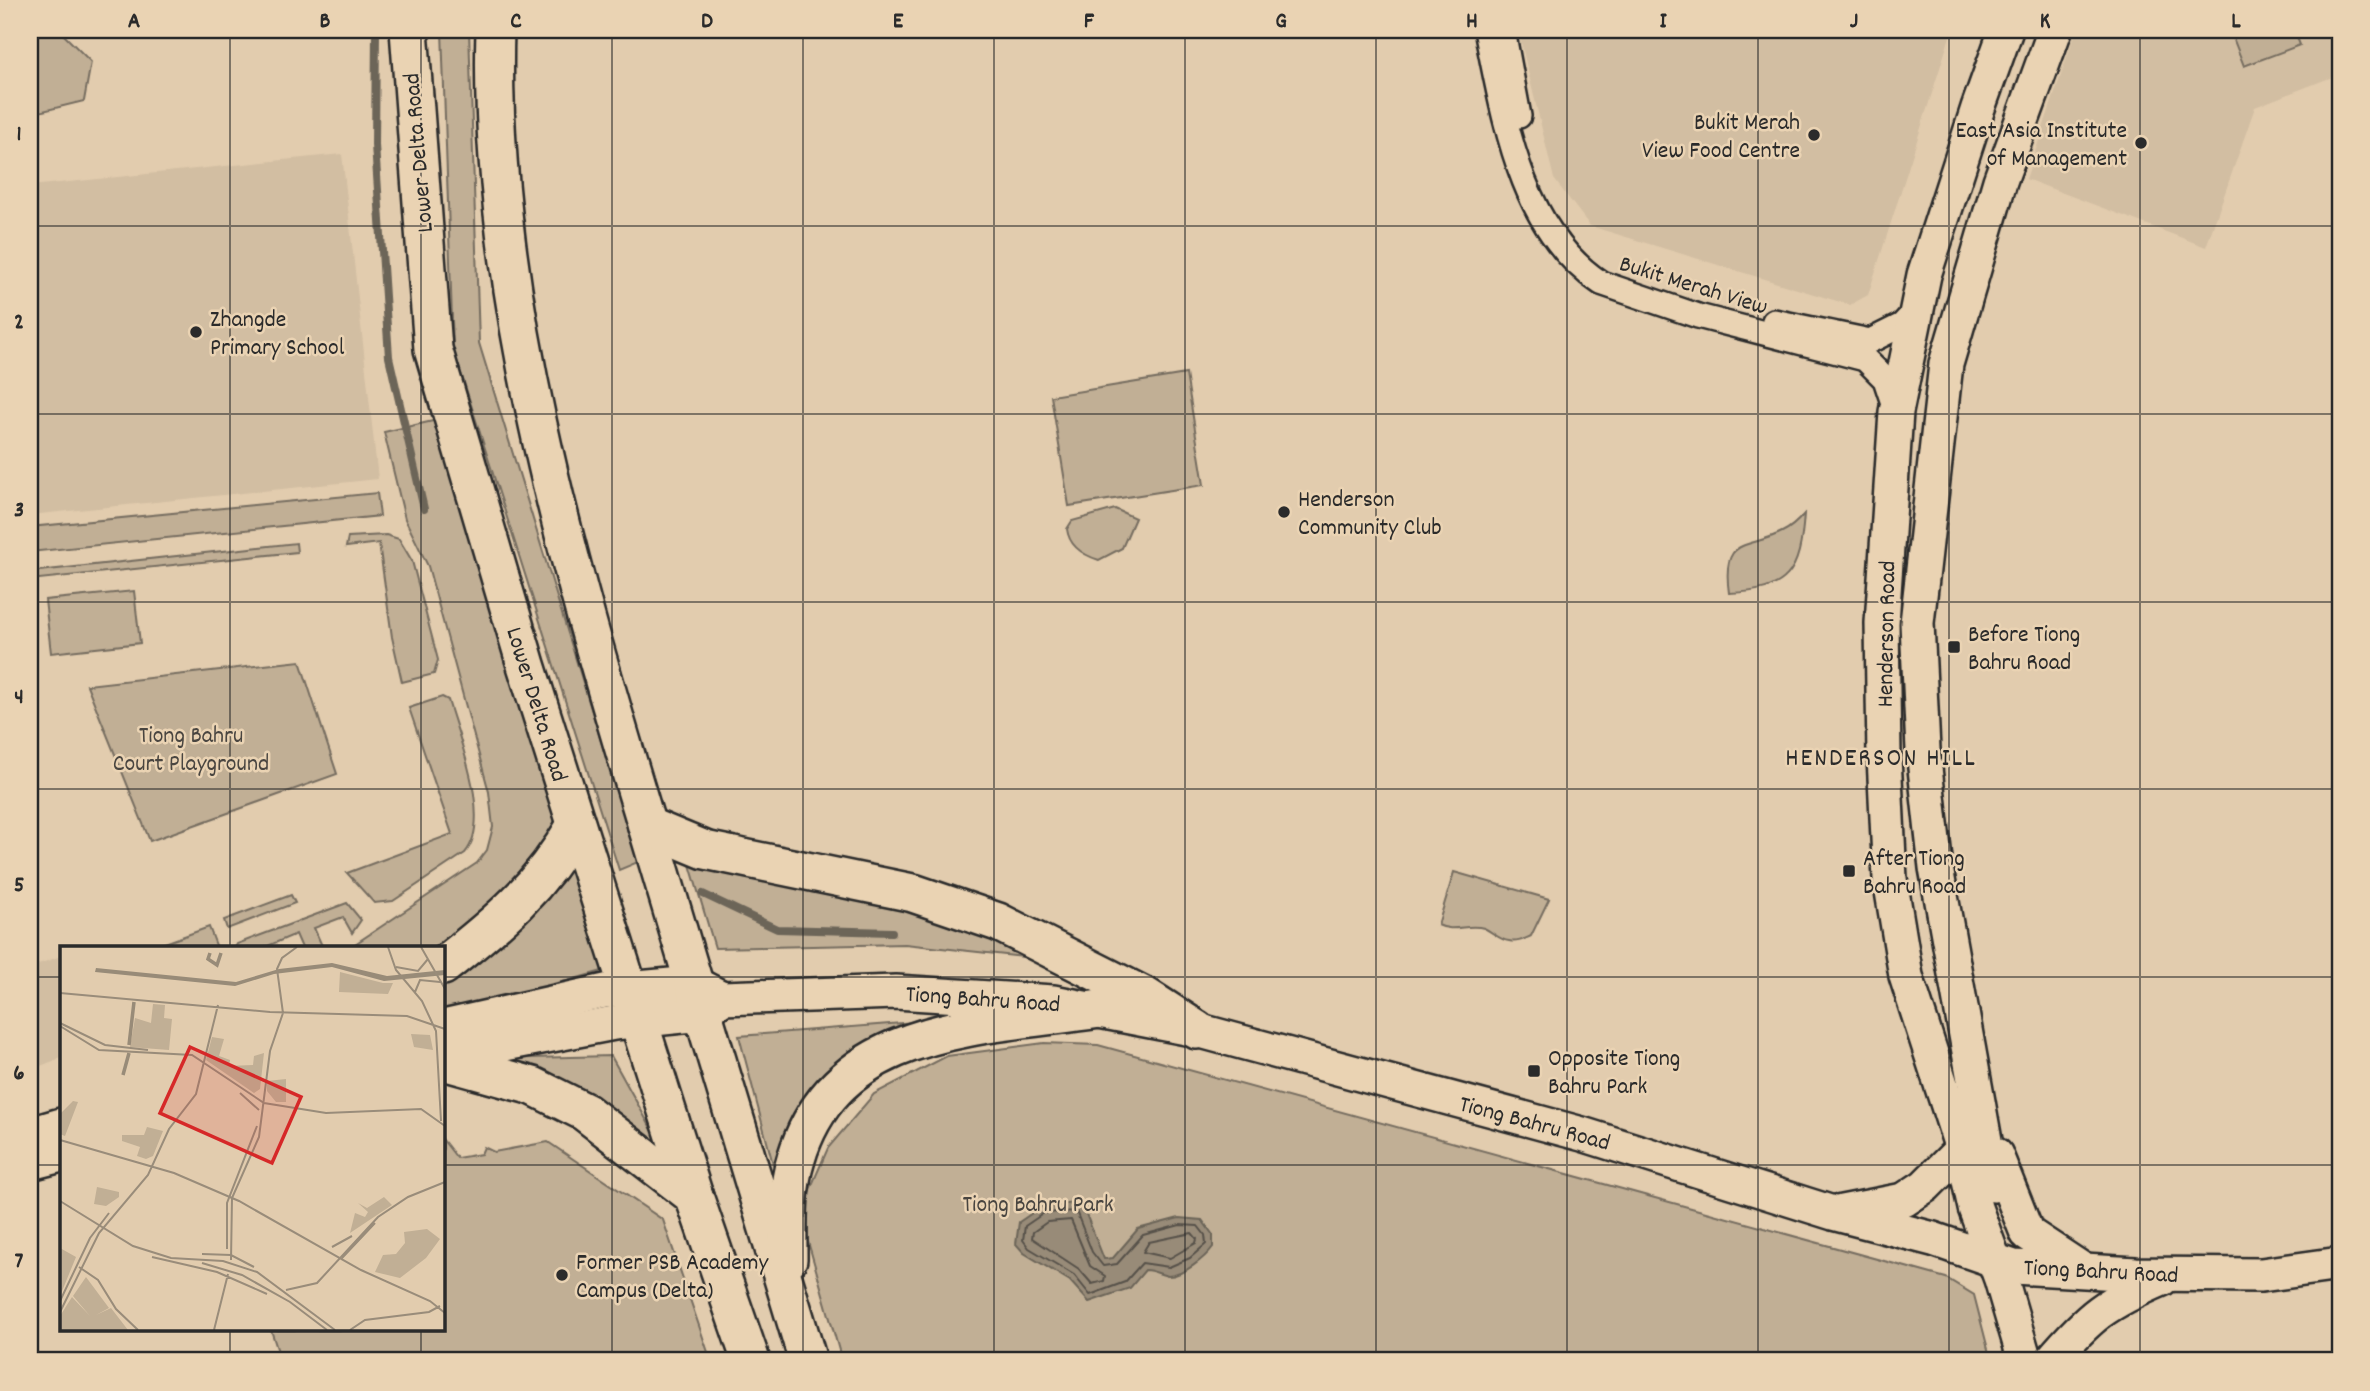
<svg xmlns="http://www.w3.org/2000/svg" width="2370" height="1391" viewBox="0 0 2370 1391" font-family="Dekko,sans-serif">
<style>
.built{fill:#d2bea2}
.green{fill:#c1af95;stroke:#766d60;stroke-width:2}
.water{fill:#988b78;stroke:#6c6559;stroke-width:2}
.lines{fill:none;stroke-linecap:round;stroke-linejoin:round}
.shore{stroke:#57514a;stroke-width:2}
.stream{stroke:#6c6559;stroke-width:8}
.minor-casing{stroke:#2b2b2b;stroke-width:28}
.secondary-casing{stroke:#2b2b2b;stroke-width:38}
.primary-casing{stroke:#2b2b2b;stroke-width:42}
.minor{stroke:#ead3b3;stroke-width:23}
.secondary{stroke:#ead3b3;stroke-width:33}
.primary{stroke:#ead3b3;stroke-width:37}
.grid{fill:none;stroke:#2b2b2b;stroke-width:2;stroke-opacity:0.55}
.poi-dot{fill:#2b2b2b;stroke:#ead3b3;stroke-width:2.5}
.labels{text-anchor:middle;stroke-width:5;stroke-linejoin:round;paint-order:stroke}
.poi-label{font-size:24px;fill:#2b2b2b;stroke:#ead3b3;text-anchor:start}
.street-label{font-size:24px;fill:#2b2b2b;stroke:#ead3b3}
.park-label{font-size:24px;fill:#494540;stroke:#ead3b3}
.neighbourhood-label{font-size:26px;letter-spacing:2px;fill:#2b2b2b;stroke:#ead3b3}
.inset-river{fill:none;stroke:#988b78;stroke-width:3.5}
.inset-road{fill:none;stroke:#998c7a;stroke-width:2}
.view{fill:#d62828;fill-opacity:0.15;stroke:#d62828;stroke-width:3.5}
.inset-edge{fill:none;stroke:#2b2b2b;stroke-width:3.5}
.neatline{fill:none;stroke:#2b2b2b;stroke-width:2.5}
.grid-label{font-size:23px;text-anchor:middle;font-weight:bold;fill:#2b2b2b}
</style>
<rect width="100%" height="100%" fill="#e2ccae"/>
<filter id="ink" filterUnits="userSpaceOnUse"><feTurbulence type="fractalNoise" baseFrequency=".0143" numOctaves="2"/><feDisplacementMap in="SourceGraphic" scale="14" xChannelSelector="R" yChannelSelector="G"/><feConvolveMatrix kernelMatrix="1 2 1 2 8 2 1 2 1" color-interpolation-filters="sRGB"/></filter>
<g filter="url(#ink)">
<!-- built -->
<g class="built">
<path d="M 1518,30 L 1952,30 L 1868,295 L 1850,305 L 1590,226 L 1554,179 Z"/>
<path d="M 2076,30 L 2340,30 L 2340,74 L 2255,107 L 2206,247 L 2026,179 Z"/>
<path d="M 342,154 L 378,479 L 30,515 L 30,186 Z"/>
<path d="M 61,956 L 61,1058 L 30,1070 L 30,967 Z"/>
</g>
<!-- green -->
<g class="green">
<path d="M 51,30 L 59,30 L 91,62 L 84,101 L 39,112 L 30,107 L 30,37 Z"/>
<path d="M 442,30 L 469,30 L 479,343 L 638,862 L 619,870 L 453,348 Z"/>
<path d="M 2230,30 L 2294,30 L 2300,45 L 2244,66 Z"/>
<path d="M 1186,374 L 1204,485 L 1069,506 L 1051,396 Z"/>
<path d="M 442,419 L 613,968 L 443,1016 L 443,948 L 349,948 L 477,863 L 487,850 L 493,827 L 489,792 L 428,566 L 405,519 L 384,432 Z"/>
<path d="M 377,493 L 380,516 L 30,552 L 30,527 Z"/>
<path d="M 1115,509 L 1135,518 L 1122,548 L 1099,560 C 1083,555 1069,546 1067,529 L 1072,521 Z"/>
<path d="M 1804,514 C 1800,573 1789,591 1729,593 C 1721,535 1747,550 1782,532 C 1791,528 1798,521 1804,514 Z"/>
<path d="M 386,535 L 399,539 L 412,561 L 438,660 L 434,674 L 402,682 L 392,637 L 379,543 L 346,547 L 348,537 Z"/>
<path d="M 296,543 L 297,552 L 30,580 L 30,572 Z"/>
<path d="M 134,591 L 140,643 L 51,653 L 45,600 Z"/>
<path d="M 300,661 L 337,774 L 150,841 L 87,685 Z"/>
<path d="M 442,697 L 448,700 C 459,739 493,820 465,853 L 393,901 L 374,903 L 347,873 L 452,834 L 409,708 Z"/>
<path d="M 688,858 L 907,907 L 1042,959 L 905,944 L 715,948 Z"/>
<path d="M 1454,872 L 1549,899 L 1531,936 C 1524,939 1518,943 1509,941 C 1499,940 1493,932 1484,928 C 1468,923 1453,933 1438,925 Z"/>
<path d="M 291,895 L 295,903 L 227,929 L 224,920 Z"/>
<path d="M 347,903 L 361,920 L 352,933 L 343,917 L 314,928 L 323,948 L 302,948 L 296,934 L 263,948 L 235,948 L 237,944 Z"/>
<path d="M 209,927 L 217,948 L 151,948 Z"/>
<path d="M 1016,1014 L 845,1076 L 778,1183 L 739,1036 Z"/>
<path d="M 1044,1043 L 1098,1045 L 1946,1278 L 1974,1295 L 1991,1361 L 842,1361 L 807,1238 L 808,1194 L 828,1148 L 874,1094 L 947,1056 Z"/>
<path d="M 611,1056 L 666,1155 L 485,1059 Z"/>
<path d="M 443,1140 L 457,1158 L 481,1154 L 484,1147 L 494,1152 L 548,1142 L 663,1220 L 711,1361 L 281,1361 L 271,1330 L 443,1330 Z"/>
</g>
<!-- water -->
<path class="water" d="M 1074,1203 L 1084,1209 L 1104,1259 L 1113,1258 L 1138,1229 L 1179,1218 L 1202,1220 L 1213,1235 L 1213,1247 C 1205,1258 1183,1276 1168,1276 C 1161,1275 1153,1270 1145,1270 L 1130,1288 L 1089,1302 L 1070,1281 L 1024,1253 L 1016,1244 L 1019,1222 L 1041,1207 Z"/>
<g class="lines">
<!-- shore -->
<g class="shore">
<path d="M 1076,1211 L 1092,1252 L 1103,1266 L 1117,1264 L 1143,1235 L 1180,1225 L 1198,1226 L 1205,1235 L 1206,1244 L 1190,1258 L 1169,1267 L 1142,1263 L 1125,1282 L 1090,1295 L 1074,1275 L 1029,1248 L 1023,1240 L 1025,1226 L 1044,1213 Z"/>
<path d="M 1071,1220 L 1090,1266 L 1105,1276 L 1104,1281 L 1092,1284 L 1079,1269 L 1032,1238 L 1033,1232 L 1047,1222 Z"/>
<path d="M 1192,1233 L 1197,1239 L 1196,1243 L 1170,1258 L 1143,1252 L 1149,1242 Z"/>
</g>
<!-- stream -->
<g class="stream">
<path d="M 376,30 L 375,145 L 389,357 L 424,509"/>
<path d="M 703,894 L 777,929 L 892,932"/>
</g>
<defs>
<g id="minor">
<path d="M 1486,30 C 1504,117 1520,230 1601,283 L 1698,316 L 1865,359 L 1885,379 L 1895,409"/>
<path d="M 1503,30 L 1519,116"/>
<path d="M 1774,321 L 1870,341 L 1902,325 L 1916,310"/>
</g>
<g id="secondary">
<path d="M 2006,30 L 1978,108 L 1924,275 L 1896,412 L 1882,623 L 1884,757 L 1890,879 L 1906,976 L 1962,1149 L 1975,1208 L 2001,1279 L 2025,1361"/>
<path d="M 443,1027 L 605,991 L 693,983 L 722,998 L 896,992 L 1053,1002 L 1197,1030 L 1582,1134 L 1833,1213 L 1933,1239 L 2014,1267 L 2136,1274 L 2261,1275 L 2340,1264"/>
<path d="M 443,1056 L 614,1023 L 703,1014 L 722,998"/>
<path d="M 30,1134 L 61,1125"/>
<path d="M 1996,1155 L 2027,1233 L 2083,1270"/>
<path d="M 30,1163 L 61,1155"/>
<path d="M 1993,1185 L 1936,868 L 1923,750 L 1917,623 L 1946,364 L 2000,181 L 2055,30"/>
<path d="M 1842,1212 L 1904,1200 L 1925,1186 L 1962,1149"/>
<path d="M 2051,1361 C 2090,1315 2106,1303 2162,1279"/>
</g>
<g id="primary">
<path d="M 409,30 L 433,349 L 526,665 L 694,1196 L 751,1361"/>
<path d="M 495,30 C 487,286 568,563 641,806 C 696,991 752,1177 808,1361"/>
<path d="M 647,826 L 705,850 L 913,893 L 998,922 L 1146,997 L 1197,1030"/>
<path d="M 443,966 C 499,922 540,888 576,825"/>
<path d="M 443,1061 L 533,1086 L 585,1112 L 694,1196"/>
<path d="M 788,1259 C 788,1227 786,1190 796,1159 C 836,1023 983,1027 1099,1009"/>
</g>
</defs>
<!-- minor casing -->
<use href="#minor" class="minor-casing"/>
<!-- secondary casing -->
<use href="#secondary" class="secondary-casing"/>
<!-- primary casing -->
<use href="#primary" class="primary-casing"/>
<!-- minor -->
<use href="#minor" class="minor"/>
<!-- secondary -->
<use href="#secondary" class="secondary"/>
<!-- primary -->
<use href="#primary" class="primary"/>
</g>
</g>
<!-- grid -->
<path class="grid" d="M 230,30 L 230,948M 421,30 L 421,948M 612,30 L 612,1361M 803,30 L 803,1361M 994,30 L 994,1361M 1185,30 L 1185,1361M 1376,30 L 1376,1361M 1567,30 L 1567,1361M 1758,30 L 1758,1361M 1949,30 L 1949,1361M 2140,30 L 2140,1361M 30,226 L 2340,226M 30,414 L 2340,414M 30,602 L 2340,602M 30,789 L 2340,789M 30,977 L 61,977M 443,977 L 2340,977M 30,1165 L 61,1165M 443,1165 L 2340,1165M 230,1330 L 230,1361M 421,1330 L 421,1361"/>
<!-- markers -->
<g class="poi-dot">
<circle cx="1814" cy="135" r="7"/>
<circle cx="2141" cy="143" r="7"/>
<circle cx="196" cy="332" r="7"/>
<circle cx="1284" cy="512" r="7"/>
<rect x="1947" y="640" width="14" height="14" rx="3.5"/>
<rect x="1842" y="864" width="14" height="14" rx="3.5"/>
<rect x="1527" y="1064" width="14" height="14" rx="3.5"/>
<circle cx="562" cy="1275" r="7"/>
</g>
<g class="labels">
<!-- poi labels -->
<g class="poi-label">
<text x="1800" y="129" text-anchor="end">Bukit Merah<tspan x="1800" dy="28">View Food Centre</tspan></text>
<text x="2127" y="137" text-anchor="end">East Asia Institute<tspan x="2127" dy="28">of Management</tspan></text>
<text x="210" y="326">Zhangde<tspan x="210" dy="28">Primary School</tspan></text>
<text x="1298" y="506">Henderson<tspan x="1298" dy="28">Community Club</tspan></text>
<text x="1968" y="641">Before Tiong<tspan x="1968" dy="28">Bahru Road</tspan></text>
<text x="1863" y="865">After Tiong<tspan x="1863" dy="28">Bahru Road</tspan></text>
<text x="1548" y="1065">Opposite Tiong<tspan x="1548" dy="28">Bahru Park</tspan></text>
<text x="576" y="1269">Former PSB Academy<tspan x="576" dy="28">Campus (Delta)</tspan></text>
</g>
<!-- street labels -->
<g class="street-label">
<text transform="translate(417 153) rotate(-95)" y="8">Lower Delta Road</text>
<text transform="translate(1694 284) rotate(17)" y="8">Bukit Merah View</text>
<text transform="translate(1885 634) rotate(-89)" y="8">Henderson Road</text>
<text transform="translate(538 704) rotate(73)" y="8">Lower Delta Road</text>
<text transform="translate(983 998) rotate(4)" y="8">Tiong Bahru Road</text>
<text transform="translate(1535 1122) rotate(15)" y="8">Tiong Bahru Road</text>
<text transform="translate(2101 1270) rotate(3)" y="8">Tiong Bahru Road</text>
</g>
<!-- park labels -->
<g class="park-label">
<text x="191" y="742">Tiong Bahru<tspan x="191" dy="28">Court Playground</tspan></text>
<text x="1038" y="1211">Tiong Bahru Park</text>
</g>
<!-- neighbourhood labels -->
<g class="neighbourhood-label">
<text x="1881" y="765">HENDERSON HILL</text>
</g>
</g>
<!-- overview -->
<g transform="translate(60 946)">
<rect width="385" height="385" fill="#e2ccae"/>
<path d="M 280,26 L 323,37 L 333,37 L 328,48 L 279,46 ZM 93,58 L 105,59 L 104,72 L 112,73 L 109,104 L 70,101 L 75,72 L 91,77 ZM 351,88 L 370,89 L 373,104 L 354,101 ZM 152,91 L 164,93 L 159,110 L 170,114 L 169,120 L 193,119 L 194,110 L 204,107 L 200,143 L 194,147 L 146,114 ZM 226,133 L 226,156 L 216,156 L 207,145 L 207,135 ZM 13,155 L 18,156 L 5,190 L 0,188 L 0,168 ZM 87,181 L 103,185 L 93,210 L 86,213 L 77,210 L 80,201 L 62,195 L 62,189 L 84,189 ZM 37,241 L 59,246 L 59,251 L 46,260 L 34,258 ZM 324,251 L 332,259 L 290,287 L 295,267 L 305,271 L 308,266 L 298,257 L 307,262 ZM 367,283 L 380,293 L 366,312 L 340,332 L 315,326 L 323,309 L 336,308 L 345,297 L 344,286 ZM 0,302 L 16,311 L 0,350 ZM 26,331 L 49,362 L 36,369 L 51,362 L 68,384 L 0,384 L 0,370 L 12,351 L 30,370 L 13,350 Z" fill="#c1af95"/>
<path d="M 272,17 L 327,30 L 385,24 L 385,29 L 324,35 L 272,21 L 214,28 L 175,40 L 35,26 L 36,22 L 176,36 L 219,23 Z" fill="#988b78"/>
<path class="inset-river" d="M 150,7 L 148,13 L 157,19 L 161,7M 69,99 L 74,56M 63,129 L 69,107"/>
<path class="inset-road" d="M 328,1 L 336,24 L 362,55 L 376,85 L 381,175M 361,1 L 385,43M 336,21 L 358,25 L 368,13M 355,46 L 360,34 L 380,36M 0,47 L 210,66 L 347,70 L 385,83M 0,77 L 45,99 L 88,104M 0,80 L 39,104 L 132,109 L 204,157 L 266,167 L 361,163 L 385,180M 180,147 L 199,164M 0,194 L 114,227 L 179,255 L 301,324 L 370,355 L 385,367M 0,255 L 73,300 L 111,312 L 163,315 L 197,326 L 275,384M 272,301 L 292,290M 167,303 L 167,257 L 197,180M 142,308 L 171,309 L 194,321M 92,311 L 157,326 L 207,348M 282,312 L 315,277M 171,314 L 172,252 L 199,191 L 210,105 L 223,67 L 217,23 L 222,12 L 237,1M 142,317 L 182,329 L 230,356 L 267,384M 19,321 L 38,334 L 56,363 L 78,384M 226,344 L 257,337 L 318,271 L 348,251 L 385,236M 0,355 L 30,292 L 49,267M 0,366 L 39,287 L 88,229 L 109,183 L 136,148 L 158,59M 154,384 L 168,328M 290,384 L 305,374 L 369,366 L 380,360"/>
<path class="view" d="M 130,101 L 241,151 L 212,217 L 100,167 Z"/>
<rect width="385" height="385" class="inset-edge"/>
</g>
<!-- margin -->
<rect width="2370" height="1391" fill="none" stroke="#ead3b3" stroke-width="77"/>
<rect x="38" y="38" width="2294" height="1314" class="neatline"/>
<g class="grid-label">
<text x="134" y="27">A</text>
<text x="325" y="27">B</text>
<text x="516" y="27">C</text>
<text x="707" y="27">D</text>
<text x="898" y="27">E</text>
<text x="1089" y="27">F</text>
<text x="1281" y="27">G</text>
<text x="1472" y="27">H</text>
<text x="1663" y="27">I</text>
<text x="1854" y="27">J</text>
<text x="2045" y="27">K</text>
<text x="2236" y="27">L</text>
<text x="19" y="140">1</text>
<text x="19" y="328">2</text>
<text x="19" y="516">3</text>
<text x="19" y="703">4</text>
<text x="19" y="891">5</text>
<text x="19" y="1079">6</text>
<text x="19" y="1267">7</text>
</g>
</svg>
